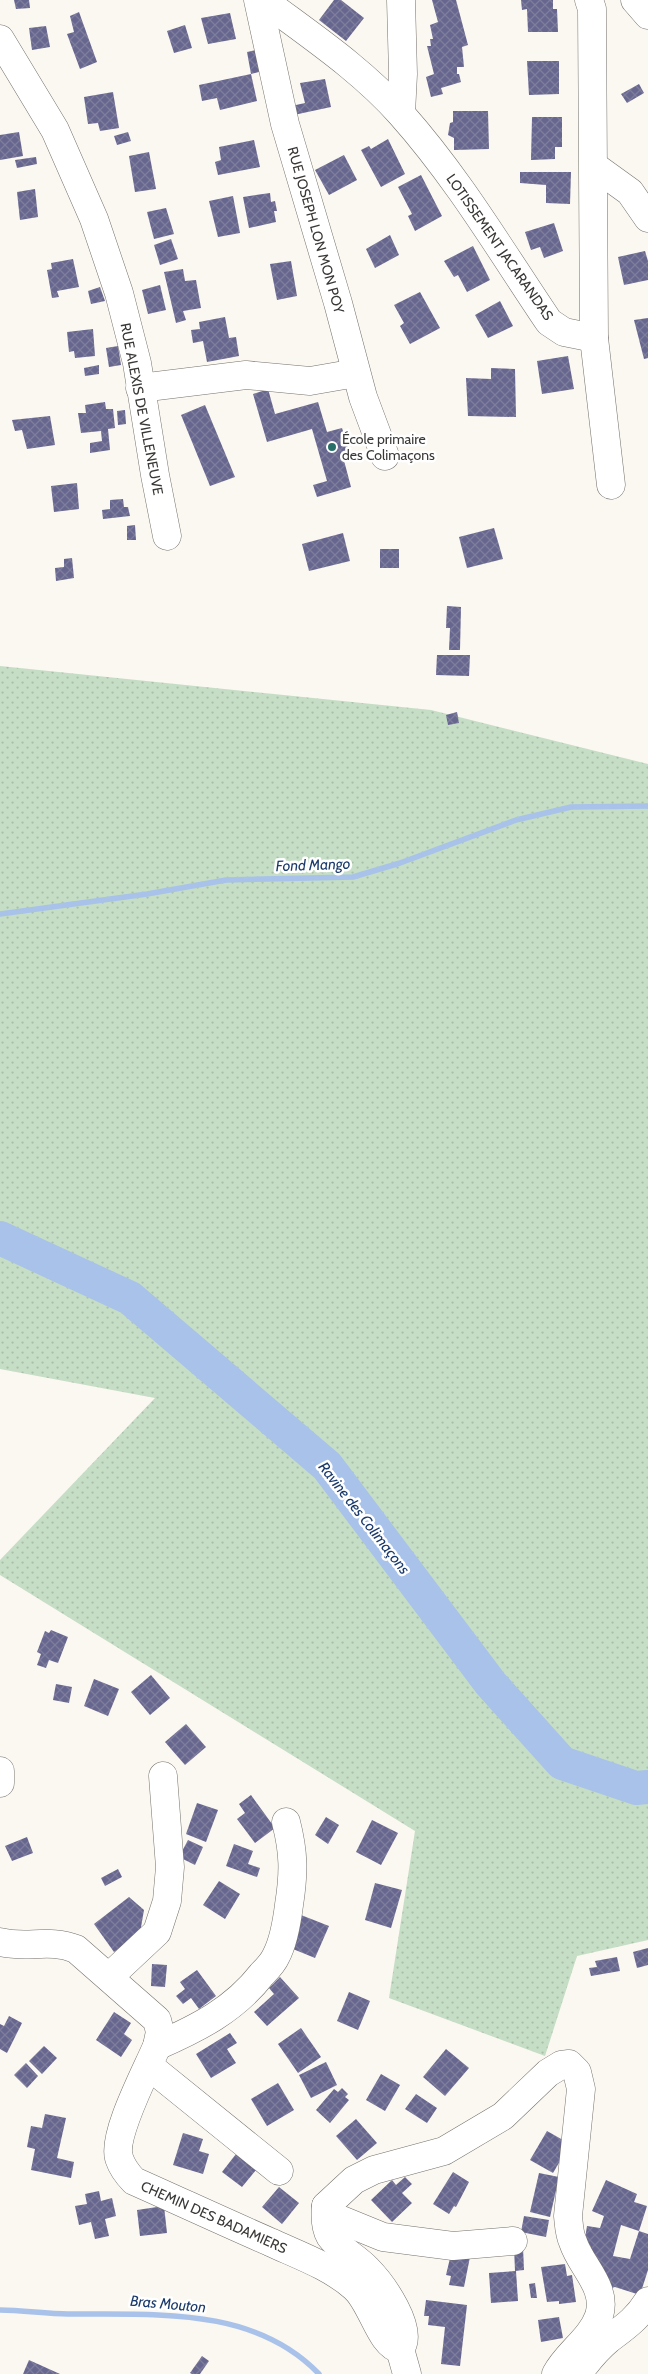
<svg xmlns="http://www.w3.org/2000/svg" width="648" height="2374" viewBox="0 0 648 2374" font-family="Cabin,sans-serif">
<style>
.grass{fill:url(#grass-dots)}
.lines{fill:none;stroke-linecap:round;stroke-linejoin:round}
.stream{stroke:#a8c2ea;stroke-width:5.5}
.river{stroke:#a8c2ea;stroke-width:34}
.building{fill:url(#building-cross-hatch);fill-rule:evenodd}
.minor-casing{stroke:#76726d;stroke-width:29}
.major-casing{stroke:#76726d;stroke-width:29}
.minor{stroke:#fff;stroke-width:28}
.major{stroke:#fff;stroke-width:28}
.poi-dot{fill:#276f68;stroke:#fff;stroke-width:2}
.labels{text-anchor:middle;stroke-width:5;stroke-linejoin:round;paint-order:stroke}
.street-label{font-size:14px;fill:#3a3836;stroke:#fff}
.poi-label{font-size:14px;fill:#3a3836;stroke:#fff;text-anchor:start}
.water-label{font-size:15px;font-style:italic;fill:#1a3a6b;stroke:#fff}
</style>
<defs>
<pattern id="grass-dots" width="8" height="8" patternUnits="userSpaceOnUse" patternTransform="scale(1.25)"><rect width="8" height="8" fill="#c5dec5"/><path d="M2 2h.1M6 6h.1" fill="none" stroke="#aabfaa" stroke-width="1.8" stroke-linecap="round"/></pattern>
<pattern id="building-cross-hatch" width="8" height="8" patternUnits="userSpaceOnUse" patternTransform="scale(1.25)"><rect width="8" height="8" fill="#67668f"/><path d="M0 0l8 8M0 8l8-8" fill="none" stroke="#7e7d9c"/></pattern>
</defs>
<rect width="100%" height="100%" fill="#fbf7f1"/>
<!-- grass -->
<path class="grass" d="M 0,666 L 431,710 L 648,764 L 648,1940 L 577,1956 L 545,2056 L 389,1998 L 415,1831 L 0,1575 L 0,1560 L 155,1398 L 0,1369 Z"/>
<g class="lines">
<!-- stream -->
<g class="stream">
<path d="M 0,914 L 147,894 L 226,880 L 353,877 L 400,863 L 516,820 L 571,807 L 648,806"/>
<path d="M 0,2310 C 23,2310 46,2314 68,2314 C 155,2315 254,2306 319,2374"/>
</g>
<!-- river -->
<path class="river" d="M 0,1238 L 130,1298 L 327,1466 L 491,1684 L 562,1763 L 636,1788 L 648,1787"/>
</g>
<!-- building -->
<g class="building">
<path d="M 14,0 L 29,0 L 30,8 L 16,9 Z"/>
<path d="M 334,0 L 341,0 L 364,18 L 346,41 L 319,20 Z"/>
<path d="M 432,0 L 456,0 L 468,45 L 462,47 L 464,67 L 457,67 L 457,74 L 459,74 L 461,82 L 441,88 L 443,94 L 431,97 L 426,77 L 434,74 L 427,46 L 431,46 L 430,39 L 433,39 L 430,25 L 438,22 Z"/>
<path d="M 521,0 L 553,0 L 553,9 L 557,9 L 558,32 L 528,32 L 527,9 L 522,10 Z"/>
<path d="M 79,12 L 97,62 L 80,69 L 67,34 L 74,32 L 70,16 Z"/>
<path d="M 230,13 L 236,39 L 208,44 L 201,18 Z"/>
<path d="M 185,25 L 192,48 L 174,53 L 167,31 Z"/>
<path d="M 46,26 L 50,47 L 32,50 L 29,28 Z"/>
<path d="M 261,49 L 267,70 L 251,74 L 247,52 Z"/>
<path d="M 527,61 L 559,61 L 559,94 L 529,95 Z"/>
<path d="M 251,74 L 257,101 L 220,110 L 217,98 L 202,101 L 199,85 Z"/>
<path d="M 325,79 L 331,107 L 289,116 L 287,107 L 305,103 L 300,83 Z"/>
<path d="M 639,84 L 644,93 L 627,103 L 621,94 Z"/>
<path d="M 113,92 L 119,128 L 100,131 L 98,123 L 88,124 L 84,97 Z"/>
<path d="M 453,111 L 488,111 L 489,149 L 454,150 L 454,138 L 448,135 L 450,123 L 453,122 Z"/>
<path d="M 532,117 L 562,117 L 562,147 L 555,147 L 555,159 L 531,160 Z"/>
<path d="M 19,132 L 23,156 L 0,160 L 0,135 Z"/>
<path d="M 128,132 L 131,141 L 117,145 L 114,136 Z"/>
<path d="M 388,139 L 405,174 L 381,187 L 361,150 L 369,146 L 371,149 Z"/>
<path d="M 254,140 L 260,167 L 218,175 L 215,162 L 221,160 L 219,147 Z"/>
<path d="M 149,152 L 156,189 L 135,192 L 129,156 Z"/>
<path d="M 344,155 L 357,180 L 329,195 L 315,170 Z"/>
<path d="M 36,157 L 37,164 L 17,168 L 15,160 Z"/>
<path d="M 520,172 L 571,172 L 570,204 L 546,203 L 546,185 L 520,183 Z"/>
<path d="M 421,175 L 442,216 L 415,231 L 408,216 L 412,214 L 398,187 Z"/>
<path d="M 35,189 L 38,217 L 20,220 L 17,192 Z"/>
<path d="M 270,193 L 271,202 L 275,201 L 277,211 L 274,211 L 276,222 L 249,228 L 243,197 Z"/>
<path d="M 233,196 L 240,233 L 218,237 L 209,201 Z"/>
<path d="M 166,208 L 174,234 L 154,239 L 147,212 Z"/>
<path d="M 554,223 L 563,251 L 544,258 L 540,247 L 531,250 L 525,232 Z"/>
<path d="M 390,235 L 399,255 L 375,268 L 366,249 Z"/>
<path d="M 171,239 L 178,259 L 160,265 L 154,245 Z"/>
<path d="M 473,246 L 490,280 L 467,292 L 458,275 L 454,277 L 444,261 Z"/>
<path d="M 645,251 L 648,261 L 648,280 L 624,285 L 618,257 Z"/>
<path d="M 73,259 L 79,287 L 57,291 L 59,297 L 52,298 L 47,270 L 52,269 L 51,263 Z"/>
<path d="M 291,261 L 297,296 L 277,300 L 270,264 Z"/>
<path d="M 183,269 L 185,281 L 196,280 L 201,308 L 183,311 L 186,320 L 176,323 L 164,272 Z"/>
<path d="M 160,285 L 166,310 L 148,314 L 142,290 Z"/>
<path d="M 100,287 L 105,301 L 91,304 L 88,291 Z"/>
<path d="M 420,292 L 440,328 L 410,344 L 400,326 L 404,323 L 394,305 Z"/>
<path d="M 500,301 L 513,326 L 488,338 L 475,315 Z"/>
<path d="M 225,317 L 229,338 L 236,337 L 239,356 L 207,362 L 203,341 L 193,343 L 191,330 L 200,329 L 199,322 Z"/>
<path d="M 648,318 L 648,358 L 644,359 L 634,320 Z"/>
<path d="M 93,329 L 95,356 L 75,358 L 74,351 L 69,352 L 67,332 Z"/>
<path d="M 118,346 L 121,365 L 109,367 L 106,348 Z"/>
<path d="M 568,356 L 574,389 L 542,394 L 537,361 Z"/>
<path d="M 99,365 L 99,374 L 85,376 L 84,368 Z"/>
<path d="M 491,368 L 515,369 L 516,417 L 468,416 L 466,378 L 491,379 Z"/>
<path d="M 268,389 L 275,414 L 318,402 L 327,432 L 342,428 L 349,451 L 342,453 L 351,487 L 317,497 L 313,485 L 327,481 L 312,429 L 267,442 L 253,394 Z"/>
<path d="M 105,402 L 106,409 L 113,409 L 115,428 L 108,429 L 110,450 L 90,453 L 90,443 L 102,441 L 101,431 L 81,433 L 78,413 L 86,413 L 85,405 Z"/>
<path d="M 205,405 L 235,477 L 210,486 L 181,415 Z"/>
<path d="M 125,410 L 126,424 L 118,425 L 117,411 Z"/>
<path d="M 50,416 L 55,445 L 27,449 L 22,430 L 15,431 L 12,420 Z"/>
<path d="M 77,483 L 79,509 L 54,512 L 51,486 Z"/>
<path d="M 123,499 L 124,507 L 128,507 L 130,516 L 103,519 L 102,510 L 110,509 L 110,500 Z"/>
<path d="M 135,525 L 136,540 L 127,540 L 127,526 Z"/>
<path d="M 494,528 L 503,559 L 467,568 L 459,537 Z"/>
<path d="M 343,533 L 350,561 L 309,571 L 302,544 Z"/>
<rect x="380" y="549" width="19" height="19"/>
<path d="M 72,558 L 74,578 L 56,581 L 55,568 L 64,567 L 64,559 Z"/>
<path d="M 447,606 L 461,607 L 460,650 L 449,650 L 450,628 L 446,628 Z"/>
<path d="M 437,655 L 470,655 L 469,676 L 436,675 Z"/>
<path d="M 457,712 L 459,723 L 448,725 L 446,715 Z"/>
<path d="M 51,1630 L 68,1637 L 58,1663 L 49,1660 L 46,1668 L 37,1665 L 41,1654 L 37,1652 L 45,1631 L 49,1633 Z"/>
<path d="M 151,1675 L 170,1698 L 150,1715 L 131,1692 Z"/>
<path d="M 94,1679 L 119,1689 L 108,1716 L 84,1706 Z"/>
<path d="M 56,1684 L 72,1687 L 69,1703 L 53,1700 Z"/>
<path d="M 186,1724 L 206,1747 L 185,1765 L 165,1742 Z"/>
<path d="M 251,1795 L 275,1828 L 255,1843 L 237,1819 L 245,1813 L 239,1804 Z"/>
<path d="M 197,1803 L 218,1810 L 206,1842 L 186,1834 Z"/>
<path d="M 326,1817 L 339,1825 L 328,1844 L 315,1835 Z"/>
<path d="M 372,1820 L 398,1833 L 381,1865 L 356,1852 Z"/>
<path d="M 27,1837 L 33,1853 L 12,1861 L 5,1846 Z"/>
<path d="M 188,1840 L 203,1847 L 195,1865 L 179,1857 Z"/>
<path d="M 234,1844 L 253,1851 L 248,1864 L 260,1868 L 257,1877 L 226,1866 Z"/>
<path d="M 118,1869 L 122,1877 L 105,1886 L 101,1878 Z"/>
<path d="M 219,1881 L 240,1894 L 225,1919 L 203,1905 Z"/>
<path d="M 375,1883 L 402,1890 L 391,1928 L 365,1920 Z"/>
<path d="M 129,1897 L 144,1910 L 140,1933 L 114,1952 L 94,1924 Z"/>
<path d="M 301,1915 L 329,1926 L 315,1958 L 288,1947 Z"/>
<path d="M 648,1948 L 648,1965 L 637,1968 L 633,1952 Z"/>
<path d="M 617,1957 L 620,1971 L 591,1976 L 589,1968 L 597,1967 L 595,1961 Z"/>
<path d="M 152,1964 L 167,1965 L 165,1987 L 151,1986 Z"/>
<path d="M 197,1970 L 216,1996 L 199,2009 L 191,1998 L 183,2004 L 176,1996 L 185,1989 L 180,1982 Z"/>
<path d="M 280,1977 L 299,1998 L 267,2026 L 254,2012 L 274,1994 L 269,1988 Z"/>
<path d="M 349,1992 L 370,2001 L 358,2030 L 337,2021 Z"/>
<path d="M 114,2012 L 131,2023 L 124,2034 L 132,2040 L 121,2057 L 96,2040 Z"/>
<path d="M 9,2016 L 22,2023 L 7,2053 L 0,2049 L 0,2024 L 4,2026 Z"/>
<path d="M 301,2028 L 321,2057 L 298,2073 L 278,2044 Z"/>
<path d="M 230,2033 L 237,2043 L 227,2049 L 236,2063 L 211,2078 L 196,2054 Z"/>
<path d="M 44,2046 L 57,2058 L 42,2074 L 29,2061 Z"/>
<path d="M 446,2049 L 469,2068 L 445,2096 L 423,2077 Z"/>
<path d="M 326,2062 L 337,2085 L 311,2098 L 299,2075 Z"/>
<path d="M 26,2063 L 38,2076 L 27,2088 L 14,2075 Z"/>
<path d="M 381,2074 L 400,2085 L 385,2111 L 366,2100 Z"/>
<path d="M 278,2083 L 294,2110 L 267,2126 L 251,2099 Z"/>
<path d="M 342,2088 L 348,2094 L 345,2097 L 349,2100 L 330,2123 L 316,2110 L 334,2089 L 338,2092 Z"/>
<path d="M 416,2094 L 437,2108 L 427,2123 L 405,2109 Z"/>
<path d="M 45,2114 L 66,2118 L 57,2158 L 74,2162 L 71,2178 L 31,2170 L 35,2149 L 27,2147 L 31,2126 L 42,2128 Z"/>
<path d="M 356,2119 L 377,2143 L 357,2160 L 336,2136 Z"/>
<path d="M 547,2131 L 570,2144 L 553,2173 L 530,2160 Z"/>
<path d="M 183,2133 L 203,2139 L 199,2151 L 209,2154 L 203,2174 L 173,2165 Z"/>
<path d="M 236,2154 L 256,2170 L 242,2187 L 222,2172 Z"/>
<path d="M 453,2172 L 469,2182 L 456,2207 L 454,2206 L 449,2214 L 433,2204 Z"/>
<path d="M 539,2173 L 559,2177 L 550,2217 L 530,2212 Z"/>
<path d="M 405,2177 L 412,2184 L 402,2193 L 412,2203 L 392,2222 L 371,2200 L 392,2180 L 396,2185 Z"/>
<path d="M 606,2180 L 637,2194 L 634,2202 L 647,2206 L 639,2231 L 648,2234 L 648,2270 L 640,2295 L 615,2287 L 604,2290 L 589,2251 L 591,2246 L 584,2245 L 587,2226 L 600,2228 L 604,2216 L 592,2211 ZM 621,2225 L 639,2231 L 630,2259 L 613,2256 Z"/>
<path d="M 279,2187 L 299,2203 L 282,2224 L 262,2207 Z"/>
<path d="M 99,2191 L 101,2201 L 112,2198 L 116,2216 L 105,2219 L 109,2236 L 95,2239 L 91,2222 L 79,2225 L 75,2206 L 87,2204 L 85,2194 Z"/>
<path d="M 164,2206 L 167,2233 L 140,2236 L 137,2210 Z"/>
<path d="M 524,2216 L 549,2220 L 546,2237 L 521,2232 Z"/>
<path d="M 514,2247 L 523,2247 L 524,2270 L 515,2271 Z"/>
<path d="M 451,2254 L 470,2257 L 464,2287 L 449,2285 L 451,2276 L 446,2275 Z"/>
<path d="M 565,2264 L 567,2276 L 572,2275 L 576,2302 L 559,2304 L 559,2301 L 547,2302 L 541,2267 Z"/>
<path d="M 516,2271 L 518,2301 L 491,2303 L 489,2273 Z"/>
<path d="M 535,2283 L 537,2298 L 531,2298 L 529,2284 Z"/>
<path d="M 426,2300 L 467,2305 L 460,2366 L 441,2364 L 445,2327 L 428,2325 L 429,2316 L 424,2316 Z"/>
<path d="M 559,2317 L 563,2338 L 541,2342 L 538,2320 Z"/>
<path d="M 202,2356 L 209,2361 L 200,2374 L 192,2374 L 190,2373 Z"/>
<path d="M 29,2360 L 60,2374 L 23,2374 Z"/>
</g>
<g class="lines">
<defs>
<g id="minor">
<path d="M 258,0 L 285,124 L 338,303 L 363,397 L 385,456"/>
<path d="M 263,0 C 311,36 361,69 401,114 C 458,178 501,251 549,322 L 564,332 L 594,338"/>
<path d="M 589,0 L 592,9 L 594,338 L 611,485"/>
<path d="M 0,39 L 55,130 L 94,219 L 119,293 L 137,363 L 155,475 L 167,536"/>
<path d="M 401,113 L 403,74 L 401,0"/>
<path d="M 594,166 L 630,192 L 648,218"/>
<path d="M 140,388 L 246,375 L 310,381 L 356,373"/>
<path d="M 0,1771 L 0,1783"/>
<path d="M 0,1942 C 27,1949 49,1938 76,1949 L 157,2020 L 160,2032 L 157,2046 C 147,2070 112,2135 119,2158 C 122,2167 127,2174 134,2181 C 179,2201 224,2222 270,2242 C 298,2255 330,2266 354,2287 C 372,2302 380,2346 400,2349"/>
<path d="M 109,1977 L 157,1932 L 167,1901 L 170,1867 L 163,1776"/>
<path d="M 157,2046 C 198,2028 234,2010 262,1974 C 267,1969 273,1963 276,1956 C 284,1941 287,1921 289,1905 C 294,1873 294,1853 286,1822"/>
<path d="M 149,2066 L 279,2171"/>
<path d="M 326,2206 L 334,2217 L 383,2237 L 453,2246 L 513,2241"/>
<path d="M 407,2374 L 400,2349 C 415,2330 382,2284 367,2269 C 356,2257 340,2250 330,2236 C 325,2227 325,2216 326,2206 L 354,2180 L 374,2170 L 444,2151 L 503,2116 L 548,2073 L 561,2065 L 569,2064 L 577,2072 L 581,2089 L 568,2216 C 569,2225 569,2234 573,2242 C 581,2267 608,2287 599,2316 C 591,2339 567,2353 556,2374"/>
</g>
<g id="major">
<path d="M 635,0 L 648,15"/>
<path d="M 578,2374 C 587,2361 597,2349 609,2339 C 625,2327 637,2319 648,2301"/>
</g>
</defs>
<!-- minor casing -->
<use href="#minor" class="minor-casing"/>
<!-- major casing -->
<use href="#major" class="major-casing"/>
<!-- minor -->
<use href="#minor" class="minor"/>
<!-- major -->
<use href="#major" class="major"/>
</g>
<!-- markers -->
<circle class="poi-dot" cx="332" cy="447" r="5"/>
<g class="labels">
<!-- street labels -->
<g class="street-label">
<text transform="translate(316 230) rotate(74)" y="5">RUE JOSEPH LON MON POY</text>
<text transform="translate(500 247) rotate(55)" y="5">LOTISSEMENT JACARANDAS</text>
<text transform="translate(142 409) rotate(79)" y="5">RUE ALEXIS DE VILLENEUVE</text>
<text transform="translate(214 2217) rotate(24)" y="5">CHEMIN DES BADAMIERS</text>
</g>
<!-- poi labels -->
<g class="poi-label">
<text x="342" y="444">École primaire<tspan x="342" dy="16">des Colimaçons</tspan></text>
</g>
<!-- water labels -->
<g class="water-label">
<text transform="translate(313 865) rotate(-2)" y="5">Fond Mango</text>
<text transform="translate(364 1518) rotate(52)" y="5">Ravine des Colimaçons</text>
<text transform="translate(168 2304) rotate(5)" y="5">Bras Mouton</text>
</g>
</g>
</svg>
